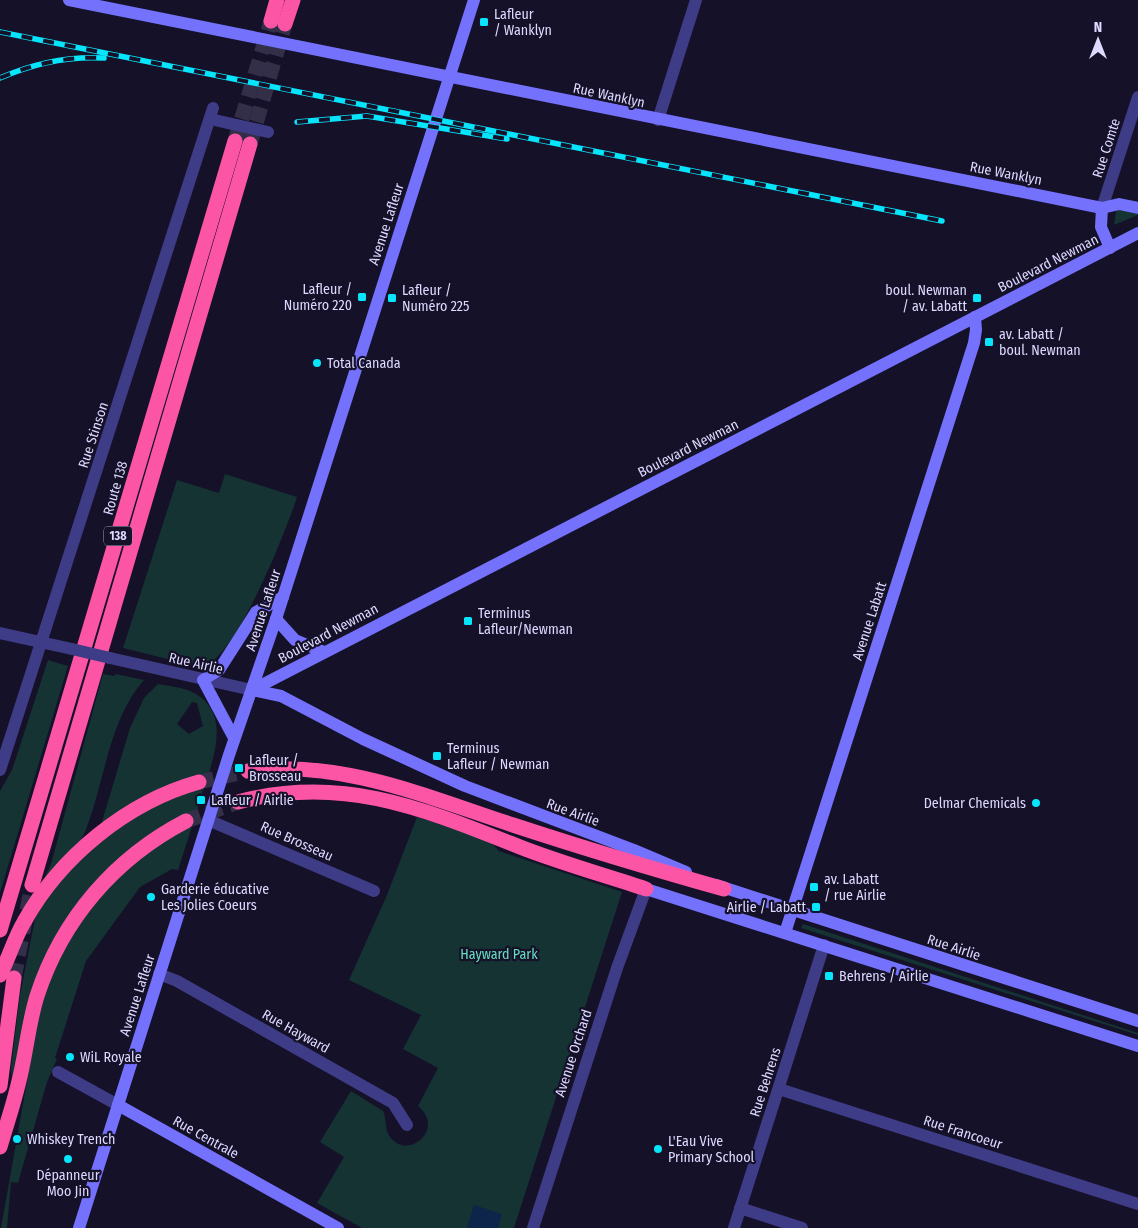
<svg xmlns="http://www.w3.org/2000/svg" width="1138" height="1228" viewBox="0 0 1138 1228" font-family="'Fira Sans Condensed',sans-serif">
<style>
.green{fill:#143332;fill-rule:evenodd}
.water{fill:#0d244b}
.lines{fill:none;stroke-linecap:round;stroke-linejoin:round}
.highway-tunnel{stroke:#332f49;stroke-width:15;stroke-dasharray:15 8;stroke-linecap:butt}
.street{stroke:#3f3c87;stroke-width:12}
.secondary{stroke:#7471fd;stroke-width:12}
.highway{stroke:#fd55a6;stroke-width:15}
.rail-casing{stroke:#07e5fc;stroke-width:5.5}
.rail{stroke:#151129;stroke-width:4;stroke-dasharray:11;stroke-linecap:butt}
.street-bridge{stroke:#3f3c87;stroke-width:12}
.poi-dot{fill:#07e5fc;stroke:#151129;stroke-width:2}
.labels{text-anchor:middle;stroke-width:4.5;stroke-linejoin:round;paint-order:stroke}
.shield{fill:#151129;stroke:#a19dbf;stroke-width:1}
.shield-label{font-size:12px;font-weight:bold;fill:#ddd9ff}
.poi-label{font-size:14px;fill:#ddd9ff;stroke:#151129;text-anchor:start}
.street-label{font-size:14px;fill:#ddd9ff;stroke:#151129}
.park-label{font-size:14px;fill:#64dfc0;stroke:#151129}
</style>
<rect width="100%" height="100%" fill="#151129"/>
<!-- green -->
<g class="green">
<path d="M 1119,209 L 1137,213 L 1138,215 L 1114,225 L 1116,211 Z"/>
<path d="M 225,474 L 297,497 C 287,528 233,668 199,667 L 123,648 L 177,480 L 219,493 Z"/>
<path d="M 48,660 L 68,666 L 0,893 L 0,791 L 12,770 Z"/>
<path d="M 103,674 L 114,676 L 116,674 L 144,680 C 108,721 105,782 85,832 L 80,841 L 43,881 L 51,864 Z"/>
<path d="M 158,684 C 169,686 182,687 192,692 C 234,713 212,762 202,794 L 199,793 L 196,799 L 200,801 L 178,870 L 172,869 L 140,887 L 86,961 L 55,1058 L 57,1059 L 47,1082 L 18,1183 L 11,1182 L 7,1228 L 1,1228 L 38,1019 L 50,977 L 70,937 L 104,891 L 188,815 L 75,909 L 12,1082 L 11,1067 L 20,995 L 36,914 L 101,825 L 130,728 L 144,698 ZM 192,702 L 197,703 L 203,726 L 189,734 L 177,724 Z"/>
<path d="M 417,817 L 488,839 L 499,851 L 622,892 L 514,1228 L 362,1228 L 317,1203 L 344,1157 L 320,1142 L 351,1091 L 383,1111 C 387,1119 384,1129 390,1137 C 408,1161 446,1129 418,1106 L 438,1068 L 403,1049 L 421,1015 L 349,980 L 387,895 Z"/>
<path d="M 803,924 L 1138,1033 L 1138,1035 L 801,928 Z"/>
</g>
<!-- water -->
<path class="water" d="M 474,1205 L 502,1214 L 498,1228 L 467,1228 Z"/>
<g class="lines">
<!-- highway-tunnel -->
<g class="highway-tunnel">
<path d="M 235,141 L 271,21"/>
<path d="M 250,144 L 285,24"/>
<path d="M 199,782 L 248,771"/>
<path d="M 186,821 L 238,802"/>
<path d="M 14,978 L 32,885"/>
</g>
<!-- street -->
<g class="street">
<path d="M 210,119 L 268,132"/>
<path d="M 658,120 L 696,0"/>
<path d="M 1102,208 L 1138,97"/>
<path d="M 0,633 L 72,649"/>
<path d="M 110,658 L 252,690"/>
<path d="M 0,770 L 213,108"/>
<path d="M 208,820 L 374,891"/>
<path d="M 159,974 L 177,981 L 393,1103 L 407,1125"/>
<path d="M 58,1072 L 118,1105"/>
<path d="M 779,1089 L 1138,1204"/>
<path d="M 740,1208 L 802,1228"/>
<path d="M 533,1228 L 617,968 L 646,889"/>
<path d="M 734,1228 L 824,945"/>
</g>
<!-- secondary -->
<g class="secondary">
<path d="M 69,0 L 1102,208 L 1119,204 L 1138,208"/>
<path d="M 1102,208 L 1101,227 L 1110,248"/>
<path d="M 276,619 L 295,640 L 324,652"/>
<path d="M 252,690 L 1138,233"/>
<path d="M 252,690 L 281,696 L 363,739 L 465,786 L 634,850 L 686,872"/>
<path d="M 234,738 L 203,680 L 219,670 L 256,612 L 283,597"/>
<path d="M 716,885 L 1138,1021"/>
<path d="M 646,889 L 1138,1046"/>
<path d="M 785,933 L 974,343 L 976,330 L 975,317"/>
<path d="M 118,1105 L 338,1228"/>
<path d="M 79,1228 L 229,755 L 276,619 L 474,0"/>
</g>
<!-- highway -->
<g class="highway">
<path d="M 271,21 L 277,0"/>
<path d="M 285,24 L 293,0"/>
<path d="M 248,771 C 341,759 427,797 513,825 C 583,848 653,869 724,889"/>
<path d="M 238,802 C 342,774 424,809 520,847 C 561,863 604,875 646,889"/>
<path d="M 32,885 L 250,144"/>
<path d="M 0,930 L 235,141"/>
<path d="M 0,975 C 9,958 14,939 24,922 C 60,857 127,802 199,782"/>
<path d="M 0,1086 L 14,978"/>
<path d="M 0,1147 C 6,1126 13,1106 18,1085 C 26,1055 28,1025 37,996 C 62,919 115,858 186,821"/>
</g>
<defs>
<g id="rail">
<path d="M 0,32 L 942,221"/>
<path d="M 0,78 C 32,64 69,56 104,58"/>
<path d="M 297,122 L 367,116 L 507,139"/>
</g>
</defs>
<!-- rail casing -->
<use href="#rail" class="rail-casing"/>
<!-- rail -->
<use href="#rail" class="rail"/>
<!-- street-bridge -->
<path class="street-bridge" d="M 72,649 L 110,658"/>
</g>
<!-- markers -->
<g class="poi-dot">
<rect x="479" y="17" width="10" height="10" rx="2.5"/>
<rect x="357" y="292" width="10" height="10" rx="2.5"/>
<rect x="387" y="293" width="10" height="10" rx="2.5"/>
<rect x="972" y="293" width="10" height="10" rx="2.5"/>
<rect x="984" y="337" width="10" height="10" rx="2.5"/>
<circle cx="317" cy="363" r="5"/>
<rect x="463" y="616" width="10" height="10" rx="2.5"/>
<rect x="432" y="751" width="10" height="10" rx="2.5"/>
<rect x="234" y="763" width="10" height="10" rx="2.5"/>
<rect x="196" y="795" width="10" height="10" rx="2.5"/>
<circle cx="1036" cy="803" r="5"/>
<rect x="809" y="882" width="10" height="10" rx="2.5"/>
<circle cx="151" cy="897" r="5"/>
<rect x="811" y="902" width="10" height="10" rx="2.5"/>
<rect x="824" y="971" width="10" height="10" rx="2.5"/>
<circle cx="70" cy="1057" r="5"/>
<circle cx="17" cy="1139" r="5"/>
<circle cx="658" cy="1149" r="5"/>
<circle cx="68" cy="1159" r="5"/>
</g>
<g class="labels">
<!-- shield labels -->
<rect class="shield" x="104" y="526.5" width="28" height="19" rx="4"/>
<g class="shield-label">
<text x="118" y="540">138</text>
</g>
<!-- poi labels -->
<g class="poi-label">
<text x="494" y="19">Lafleur<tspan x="494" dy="16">/ Wanklyn</tspan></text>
<text x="352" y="294" text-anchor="end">Lafleur /<tspan x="352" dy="16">Numéro 220</tspan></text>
<text x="402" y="295">Lafleur /<tspan x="402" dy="16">Numéro 225</tspan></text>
<text x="967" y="295" text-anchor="end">boul. Newman<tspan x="967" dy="16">/ av. Labatt</tspan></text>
<text x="999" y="339">av. Labatt /<tspan x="999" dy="16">boul. Newman</tspan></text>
<text x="327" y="368">Total Canada</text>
<text x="478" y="618">Terminus<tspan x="478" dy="16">Lafleur/Newman</tspan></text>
<text x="447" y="753">Terminus<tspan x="447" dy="16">Lafleur / Newman</tspan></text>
<text x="249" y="765">Lafleur /<tspan x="249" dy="16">Brosseau</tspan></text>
<text x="211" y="805">Lafleur / Airlie</text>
<text x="1026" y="808" text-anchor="end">Delmar Chemicals</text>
<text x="824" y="884">av. Labatt<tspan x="824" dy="16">/ rue Airlie</tspan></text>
<text x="161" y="894">Garderie éducative<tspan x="161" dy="16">Les Jolies Coeurs</tspan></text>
<text x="806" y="912" text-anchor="end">Airlie / Labatt</text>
<text x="839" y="981">Behrens / Airlie</text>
<text x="80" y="1062">WiL Royale</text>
<text x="27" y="1144">Whiskey Trench</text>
<text x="668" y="1146">L'Eau Vive<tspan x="668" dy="16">Primary School</tspan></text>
<text x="68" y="1180" text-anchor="middle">Dépanneur<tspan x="68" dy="16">Moo Jin</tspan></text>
</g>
<!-- street labels -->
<g class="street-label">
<text transform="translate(609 95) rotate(12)" y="5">Rue Wanklyn</text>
<text transform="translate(1106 148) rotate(-72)" y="5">Rue Comte</text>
<text transform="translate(1006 173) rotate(11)" y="5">Rue Wanklyn</text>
<text transform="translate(386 224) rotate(-72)" y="5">Avenue Lafleur</text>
<text transform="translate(1048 263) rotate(-27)" y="5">Boulevard Newman</text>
<text transform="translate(93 435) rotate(-72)" y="5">Rue Stinson</text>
<text transform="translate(688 448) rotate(-27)" y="5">Boulevard Newman</text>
<text transform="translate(115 488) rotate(-74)" y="5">Route 138</text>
<text transform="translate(263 610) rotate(-72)" y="5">Avenue Lafleur</text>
<text transform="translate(869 621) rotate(-72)" y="5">Avenue Labatt</text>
<text transform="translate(328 633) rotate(-28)" y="5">Boulevard Newman</text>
<text transform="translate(196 663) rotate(13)" y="5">Rue Airlie</text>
<text transform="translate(573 812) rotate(20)" y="5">Rue Airlie</text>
<text transform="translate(297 841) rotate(24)" y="5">Rue Brosseau</text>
<text transform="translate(954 947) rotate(18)" y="5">Rue Airlie</text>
<text transform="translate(137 995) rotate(-72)" y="5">Avenue Lafleur</text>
<text transform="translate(296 1031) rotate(29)" y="5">Rue Hayward</text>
<text transform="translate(573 1053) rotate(-72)" y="5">Avenue Orchard</text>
<text transform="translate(765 1082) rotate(-72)" y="5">Rue Behrens</text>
<text transform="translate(963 1132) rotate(18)" y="5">Rue Francoeur</text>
<text transform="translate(206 1137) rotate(29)" y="5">Rue Centrale</text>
</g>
<!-- park labels -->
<g class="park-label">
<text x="499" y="959">Hayward Park</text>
</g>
</g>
<!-- north arrow -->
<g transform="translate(1098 40)" stroke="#151129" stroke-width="4" paint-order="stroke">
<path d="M0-4L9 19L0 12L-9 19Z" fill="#ddd9ff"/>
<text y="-8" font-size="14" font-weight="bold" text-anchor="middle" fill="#ddd9ff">N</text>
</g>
</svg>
